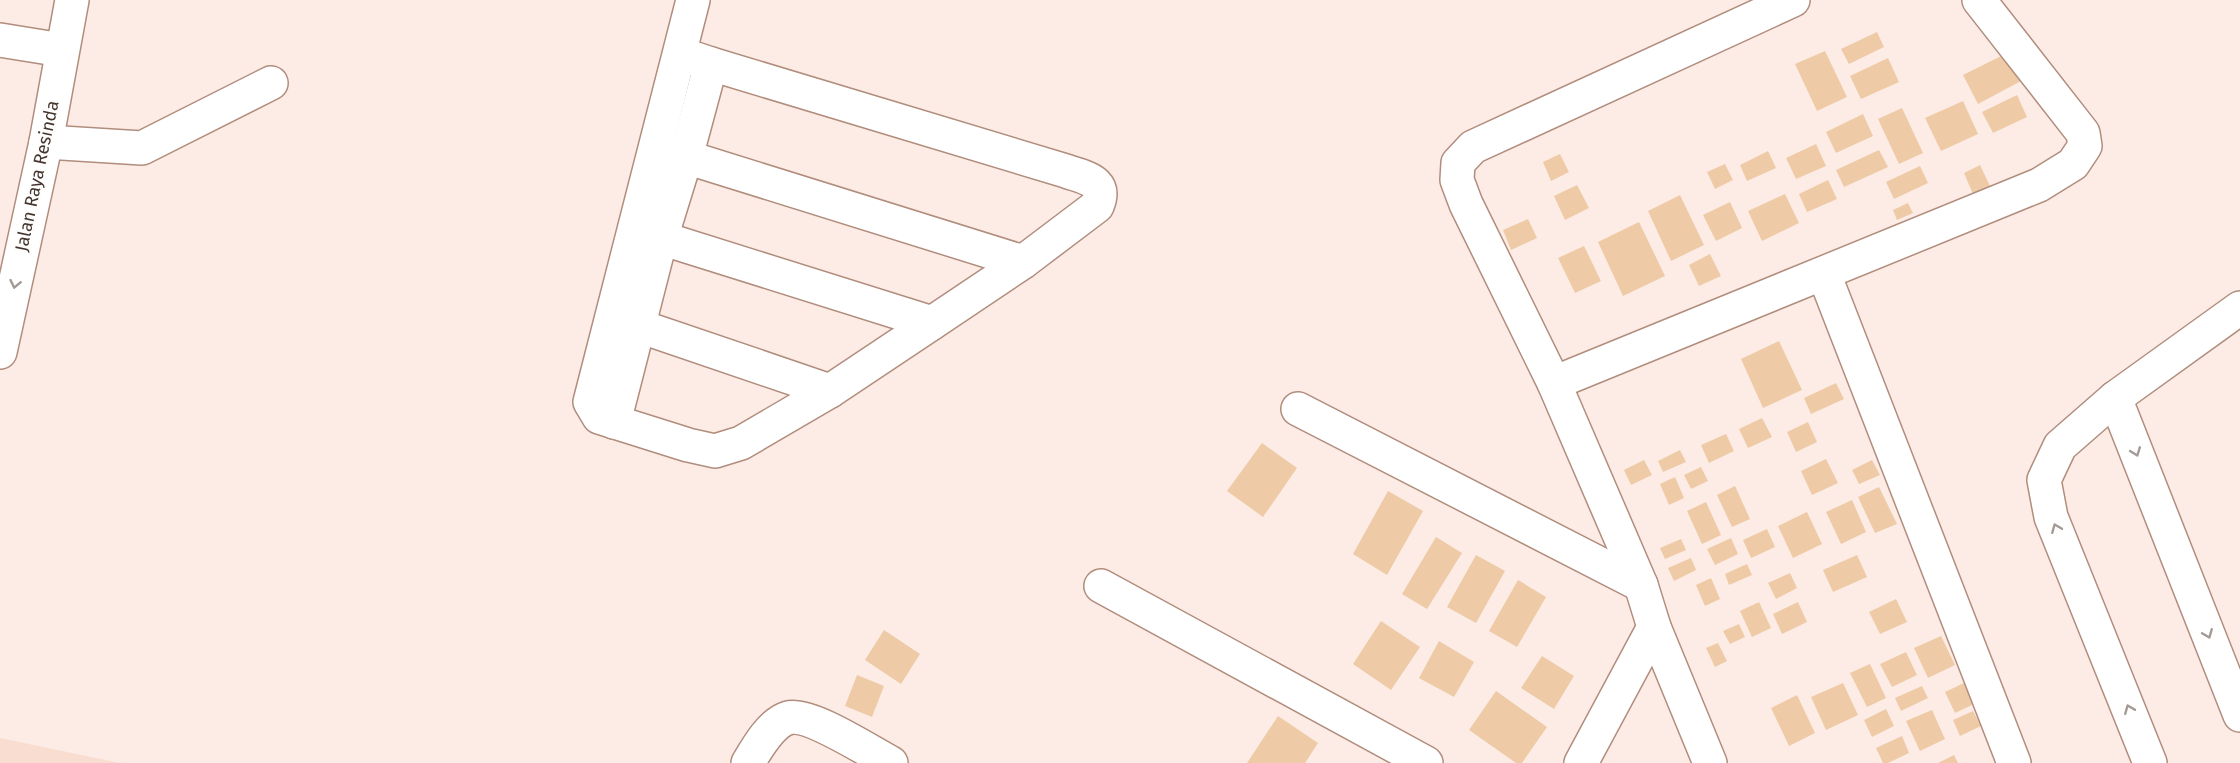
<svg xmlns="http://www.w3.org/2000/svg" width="2240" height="763" viewBox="0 0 2240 763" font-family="'Fira Sans',sans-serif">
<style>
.built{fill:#faddd1}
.building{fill:#eecba6}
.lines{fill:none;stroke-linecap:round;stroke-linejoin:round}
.minor-casing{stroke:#b18d7d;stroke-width:36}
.minor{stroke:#fff;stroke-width:33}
.oneway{stroke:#a29a96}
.labels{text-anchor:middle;stroke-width:4.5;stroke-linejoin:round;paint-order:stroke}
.street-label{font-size:18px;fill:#44352e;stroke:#fdfdfd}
</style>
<rect width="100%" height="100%" fill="#fcece5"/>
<!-- built -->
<path class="built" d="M 0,738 L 120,763 L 0,763 Z"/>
<!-- building -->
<g class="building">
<path d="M 1877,32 L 1884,47 L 1849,64 L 1841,49 Z"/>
<path d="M 1825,51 L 1847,97 L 1817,111 L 1795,64 Z"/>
<path d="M 2007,53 L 2021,81 L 1978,104 L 1963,75 Z"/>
<path d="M 1888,58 L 1899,82 L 1861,99 L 1850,76 Z"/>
<path d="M 2017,95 L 2027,117 L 1993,133 L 1982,112 Z"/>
<path d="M 1963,101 L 1978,134 L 1941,151 L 1925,118 Z"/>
<path d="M 1902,108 L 1923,153 L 1899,164 L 1878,119 Z"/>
<path d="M 1863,114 L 1873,136 L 1836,153 L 1826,132 Z"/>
<path d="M 1816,144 L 1826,166 L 1796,179 L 1786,158 Z"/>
<path d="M 1879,150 L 1888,167 L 1844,187 L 1836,170 Z"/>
<path d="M 1768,151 L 1776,168 L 1747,181 L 1740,165 Z"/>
<path d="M 1560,154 L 1569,172 L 1551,181 L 1543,162 Z"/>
<path d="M 1725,164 L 1733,180 L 1715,189 L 1707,172 Z"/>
<path d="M 1980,165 L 1990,186 L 1973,194 L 1964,173 Z"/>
<path d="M 1920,166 L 1928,183 L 1894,199 L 1886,182 Z"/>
<path d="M 1828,180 L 1837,199 L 1807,212 L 1799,194 Z"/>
<path d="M 1577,185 L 1589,208 L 1565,220 L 1554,196 Z"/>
<path d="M 1785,194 L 1799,223 L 1762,241 L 1748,211 Z"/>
<path d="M 1680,195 L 1704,245 L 1671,261 L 1648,211 Z"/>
<path d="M 1730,202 L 1742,228 L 1716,241 L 1703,215 Z"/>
<path d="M 1908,203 L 1913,213 L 1897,220 L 1893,210 Z"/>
<path d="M 1528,219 L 1537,238 L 1511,250 L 1503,230 Z"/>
<path d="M 1639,222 L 1665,276 L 1623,296 L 1598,242 Z"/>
<path d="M 1584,246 L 1601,281 L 1575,293 L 1558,258 Z"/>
<path d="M 1710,254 L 1721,276 L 1699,286 L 1689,265 Z"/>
<path d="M 1779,341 L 1802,390 L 1763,408 L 1741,359 Z"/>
<path d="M 1836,383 L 1844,399 L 1811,414 L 1804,398 Z"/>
<path d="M 1762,418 L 1772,437 L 1748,448 L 1739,429 Z"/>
<path d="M 1808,422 L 1817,442 L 1796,452 L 1787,432 Z"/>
<path d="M 1726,434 L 1734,451 L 1709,463 L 1701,445 Z"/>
<path d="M 1262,443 L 1297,468 L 1263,517 L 1227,491 Z"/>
<path d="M 1680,450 L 1686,462 L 1663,472 L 1658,461 Z"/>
<path d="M 1826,459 L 1838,483 L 1812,495 L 1801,471 Z"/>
<path d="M 1644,460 L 1652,475 L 1631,485 L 1624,470 Z"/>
<path d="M 1872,460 L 1880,475 L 1859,484 L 1852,470 Z"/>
<path d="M 1701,467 L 1708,481 L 1691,489 L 1684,475 Z"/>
<path d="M 1675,477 L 1684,498 L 1669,505 L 1660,484 Z"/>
<path d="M 1735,486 L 1750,519 L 1732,527 L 1717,495 Z"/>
<path d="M 1879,487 L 1897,524 L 1875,533 L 1858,497 Z"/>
<path d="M 1388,491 L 1423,511 L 1387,575 L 1353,554 Z"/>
<path d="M 1852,500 L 1866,532 L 1841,544 L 1826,512 Z"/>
<path d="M 1706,502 L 1721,535 L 1702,544 L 1687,511 Z"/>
<path d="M 1807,512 L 1822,544 L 1793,558 L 1778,526 Z"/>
<path d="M 1767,529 L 1775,547 L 1751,558 L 1743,540 Z"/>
<path d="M 1436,537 L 1462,553 L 1427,609 L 1402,594 Z"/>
<path d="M 1731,538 L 1738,554 L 1715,565 L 1707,549 Z"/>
<path d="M 1681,539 L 1686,550 L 1665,559 L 1660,548 Z"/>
<path d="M 1476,555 L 1505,571 L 1476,623 L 1447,607 Z"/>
<path d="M 1857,555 L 1867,577 L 1833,592 L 1823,570 Z"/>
<path d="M 1691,558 L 1696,570 L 1674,581 L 1668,568 Z"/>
<path d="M 1747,564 L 1752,575 L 1729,585 L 1725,574 Z"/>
<path d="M 1790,573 L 1797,588 L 1776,599 L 1768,583 Z"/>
<path d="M 1711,578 L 1720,599 L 1705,606 L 1696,585 Z"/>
<path d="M 1518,580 L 1546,597 L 1517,647 L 1489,631 Z"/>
<path d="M 1896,599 L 1907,622 L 1880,634 L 1869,612 Z"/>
<path d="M 1759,602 L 1771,628 L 1752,637 L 1740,611 Z"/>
<path d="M 1798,602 L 1807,622 L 1782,634 L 1773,614 Z"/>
<path d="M 1381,621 L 1420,647 L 1391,690 L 1353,664 Z"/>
<path d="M 1739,624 L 1745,637 L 1730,644 L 1723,631 Z"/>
<path d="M 884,630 L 920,654 L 901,684 L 865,660 Z"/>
<path d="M 1941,636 L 1955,665 L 1928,678 L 1914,648 Z"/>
<path d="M 1439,641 L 1474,662 L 1454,697 L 1419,678 Z"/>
<path d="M 1718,643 L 1727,661 L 1715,667 L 1706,648 Z"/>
<path d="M 1906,652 L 1917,675 L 1892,687 L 1880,664 Z"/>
<path d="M 1542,656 L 1574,676 L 1554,709 L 1521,688 Z"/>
<path d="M 1870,664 L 1886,698 L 1867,707 L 1850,673 Z"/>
<path d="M 857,675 L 884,686 L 872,717 L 845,706 Z"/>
<path d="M 1843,683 L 1858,715 L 1826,730 L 1811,697 Z"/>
<path d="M 1964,683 L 1974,704 L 1955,713 L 1945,692 Z"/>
<path d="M 1922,686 L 1928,698 L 1901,711 L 1895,698 Z"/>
<path d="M 1496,691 L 1547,727 L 1522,763 L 1516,763 L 1469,730 Z"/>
<path d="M 1797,695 L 1815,733 L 1789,746 L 1771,708 Z"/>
<path d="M 1886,709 L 1894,726 L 1872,737 L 1864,720 Z"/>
<path d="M 1932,710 L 1945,739 L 1920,751 L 1906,721 Z"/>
<path d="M 1973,711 L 1981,726 L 1960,736 L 1953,720 Z"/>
<path d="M 1278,716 L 1318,743 L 1305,763 L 1247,763 Z"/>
<path d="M 1902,736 L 1909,753 L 1888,763 L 1883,763 L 1876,748 Z"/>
<path d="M 1954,755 L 1958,763 L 1938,763 Z"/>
</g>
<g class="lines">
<defs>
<g id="minor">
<path d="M 693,0 L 590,402 L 599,417 L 688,445 L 715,451 L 741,443 L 830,391 L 932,323 L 1023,262 L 1097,206 C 1108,180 1085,178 1066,171 L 711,64"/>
<path d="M 0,40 L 62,50"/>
<path d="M 46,142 L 142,148 L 271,83"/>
<path d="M 686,157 L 1023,262"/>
<path d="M 661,238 L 932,323"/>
<path d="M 1824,274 L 2014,763"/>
<path d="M 639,326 L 830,391"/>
<path d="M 0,352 L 46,142 L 72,0"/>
<path d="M 1554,383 L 2039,185 L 2073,164 L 2085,146 L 2083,133 L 1979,0"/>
<path d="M 2115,398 L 2240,715"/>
<path d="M 1298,409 L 1641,585"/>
<path d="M 614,422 L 661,238 L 686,157 L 711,64 L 690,57"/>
<path d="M 1101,586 L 1426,763"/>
<path d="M 748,763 C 757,748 771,723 788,718 C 809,712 870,752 891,763"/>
<path d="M 1581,763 L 1654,627"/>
<path d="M 1710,763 L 1654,627 L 1641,585 L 1554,383 L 1466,204 L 1457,180 L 1458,163 L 1473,147 L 1793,0"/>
<path d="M 2150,763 L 2051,517 L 2044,480 L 2060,446 L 2115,398 L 2240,308"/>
</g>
</defs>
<!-- minor casing -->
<use href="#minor" class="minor-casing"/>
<!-- minor -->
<use href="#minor" class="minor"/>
</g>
<!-- one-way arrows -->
<defs><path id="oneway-chevron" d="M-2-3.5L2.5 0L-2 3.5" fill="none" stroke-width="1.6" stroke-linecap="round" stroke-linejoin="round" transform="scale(1.5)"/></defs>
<g class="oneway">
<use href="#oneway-chevron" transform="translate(15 284) rotate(102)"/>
<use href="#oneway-chevron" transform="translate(2136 452) rotate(69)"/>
<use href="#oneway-chevron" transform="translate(2056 528) rotate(-112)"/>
<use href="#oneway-chevron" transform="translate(2208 634) rotate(68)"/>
<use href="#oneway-chevron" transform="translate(2129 709) rotate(-112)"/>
</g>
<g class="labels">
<!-- street labels -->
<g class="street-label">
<text transform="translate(37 176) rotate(-78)" y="6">Jalan Raya Resinda</text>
</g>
</g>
</svg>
